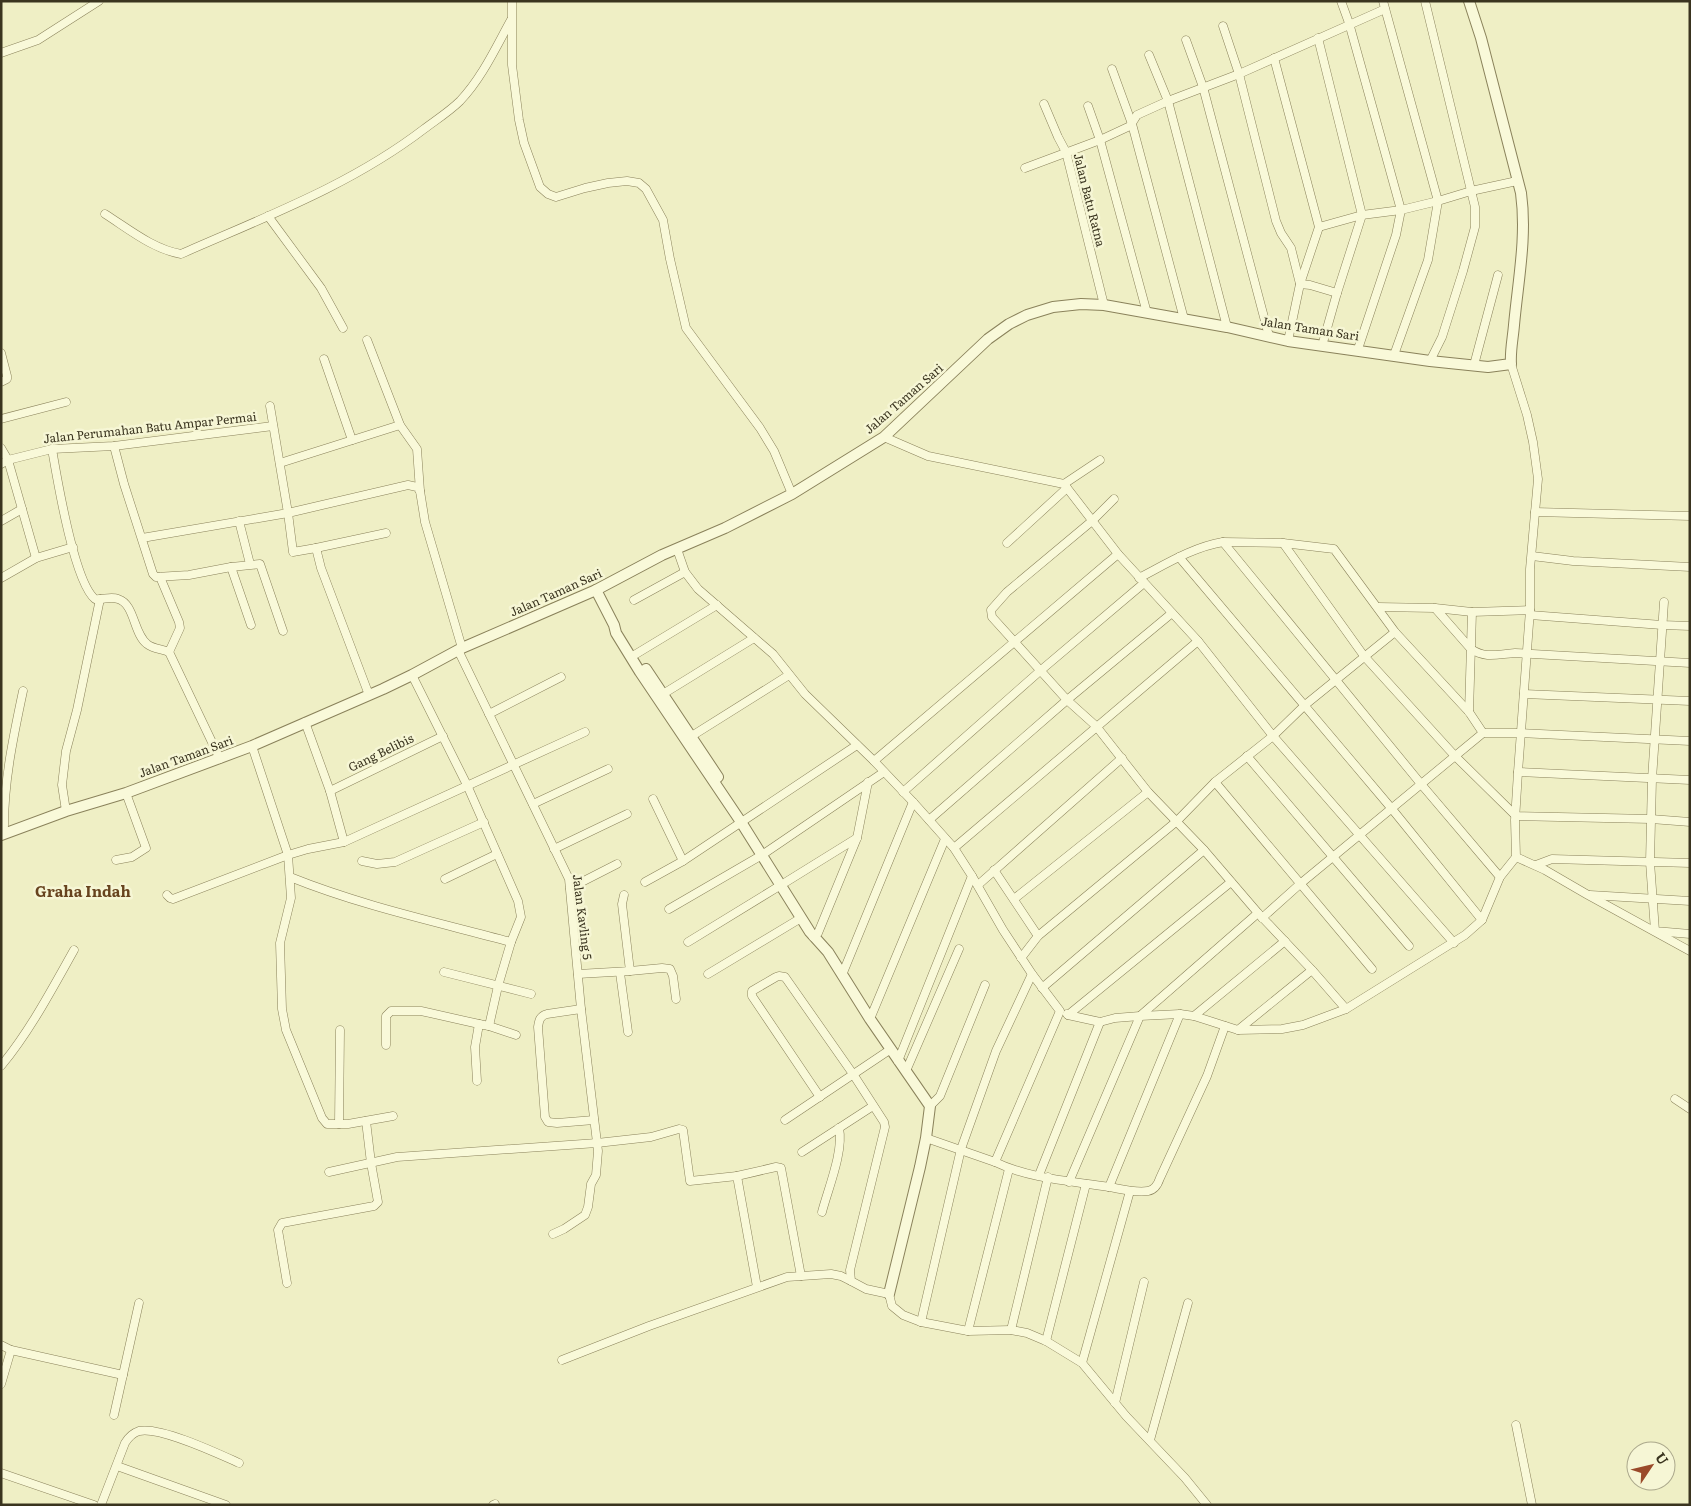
<svg xmlns="http://www.w3.org/2000/svg" width="1691" height="1506" viewBox="0 0 1691 1506" font-family="Literata,serif">
<style>
.lines{fill:none;stroke-linecap:round;stroke-linejoin:round}
.minor-casing{stroke:#8a825b;stroke-width:9}
.tertiary-casing{stroke:#8a825b;stroke-width:12}
.minor{stroke:#f9f9d9;stroke-width:8}
.tertiary{stroke:#f9f9d9;stroke-width:10}
.labels{text-anchor:middle;stroke-width:5;stroke-linejoin:round;paint-order:stroke}
.street-label{font-size:12px;fill:#3a341f;stroke:#f6f6d5}
.quarter-label{font-size:15px;font-weight:bold;fill:#67431e;stroke:#f6f6d5}
</style>
<rect width="100%" height="100%" fill="#efefc5"/>
<g class="lines">
<defs>
<g id="minor">
<path d="M 512,1 L 512,65 L 519,120 L 524,143 L 540,187 L 548,194 L 556,197 L 585,188 L 608,183 L 627,181 L 639,183 L 646,189 L 663,220 L 670,259 L 686,328 L 760,428 L 774,451 L 792,494"/>
<path d="M 1341,1 L 1349,23 L 1401,210 L 1396,235 L 1358,349"/>
<path d="M 1383,1 L 1438,201 L 1428,260 L 1394,355"/>
<path d="M 1425,1 L 1475,207 L 1475,227 L 1463,271 L 1442,337 L 1430,361"/>
<path d="M 1223,26 L 1239,74 L 1276,221 L 1281,233 L 1291,248 L 1300,284"/>
<path d="M 1318,38 L 1362,215 L 1337,293 L 1322,346"/>
<path d="M 1186,40 L 1203,87 L 1269,336"/>
<path d="M 1,53 L 38,40 L 99,1"/>
<path d="M 1149,55 L 1168,101 L 1227,327"/>
<path d="M 1274,58 L 1319,227 L 1300,284 L 1288,341"/>
<path d="M 1112,69 L 1132,124 L 1184,319"/>
<path d="M 1044,104 L 1058,137 L 1066,152 L 1104,305"/>
<path d="M 1088,106 L 1100,140 L 1147,313"/>
<path d="M 1025,168 L 1100,140 L 1130,126 L 1137,115 L 1168,101 L 1239,74 L 1385,9"/>
<path d="M 105,214 C 130,230 153,249 181,254 C 265,217 351,185 424,129 C 436,120 450,111 460,101 C 482,78 496,47 511,20"/>
<path d="M 268,216 L 321,288 L 343,328"/>
<path d="M 1319,227 L 1362,215 L 1401,210 L 1438,201 L 1471,191 L 1517,181"/>
<path d="M 1300,284 L 1310,285 L 1337,293"/>
<path d="M 367,340 L 400,425 L 417,449 L 420,491"/>
<path d="M 1,353 L 7,376 L 7,379 L 1,382"/>
<path d="M 324,359 L 352,440"/>
<path d="M 1474,365 L 1498,275"/>
<path d="M 1,419 L 66,402"/>
<path d="M 884,437 L 928,456 L 1064,484 L 1118,554 L 1198,641 L 1273,736 L 1305,705 L 1395,632"/>
<path d="M 114,446 L 124,484 L 153,574 L 156,577 L 189,575 L 231,567 L 260,564 L 283,631"/>
<path d="M 1,448 L 8,460 L 36,558"/>
<path d="M 52,449 C 57,478 74,582 95,599 C 103,600 111,596 118,599 C 135,604 133,633 147,644 C 153,649 162,649 169,652 L 220,759"/>
<path d="M 280,463 L 400,425"/>
<path d="M 1,464 L 8,460 L 52,449 L 114,446 L 273,426"/>
<path d="M 1064,484 L 1100,460"/>
<path d="M 1114,499 L 1092,521 L 1007,592 L 991,610 L 992,617 L 1067,700 L 1096,726 L 1148,792 L 1204,850 L 1258,913 L 1312,970 L 1346,1009"/>
<path d="M 1535,512 L 1690,516"/>
<path d="M 1,521 L 22,509"/>
<path d="M 239,521 L 250,564"/>
<path d="M 142,538 L 288,513 L 270,406"/>
<path d="M 1223,542 L 1283,543 L 1334,549 L 1395,632 L 1469,712 L 1483,733"/>
<path d="M 1007,543 L 1067,488"/>
<path d="M 1283,543 L 1364,656 L 1454,755 L 1516,816 L 1651,819 L 1690,822"/>
<path d="M 316,548 L 386,533"/>
<path d="M 677,549 L 685,572 L 698,589 L 773,654 L 805,694 L 874,761 L 913,802 L 954,848 L 972,876 L 898,1061"/>
<path d="M 1532,556 L 1573,561 L 1690,567"/>
<path d="M 1179,557 L 1392,809 L 1482,920"/>
<path d="M 231,567 L 251,625"/>
<path d="M 160,577 L 179,622 L 180,628 L 169,652"/>
<path d="M 1,578 L 36,558 L 73,547"/>
<path d="M 1139,578 C 1166,564 1193,547 1223,542 L 1421,784 L 1500,877"/>
<path d="M 634,600 L 685,572"/>
<path d="M 1664,602 L 1652,779 L 1650,862 L 1655,931 L 1690,934"/>
<path d="M 1378,607 L 1435,608 L 1472,612 L 1530,610"/>
<path d="M 1435,608 L 1471,649 C 1486,659 1498,654 1515,653 L 1690,663"/>
<path d="M 1530,615 L 1662,625 L 1690,626"/>
<path d="M 458,650 L 569,879 L 581,1009 L 598,1151 L 596,1175 L 591,1184 L 588,1207 L 585,1215 L 564,1229 L 553,1234"/>
<path d="M 636,654 L 717,605"/>
<path d="M 663,694 L 754,638"/>
<path d="M 1524,694 L 1690,701"/>
<path d="M 369,695 L 321,568 L 316,548 L 293,552 L 288,513 L 408,485 L 417,487 L 420,491 L 425,522 L 462,648"/>
<path d="M 1469,712 L 1472,612"/>
<path d="M 489,714 L 561,677"/>
<path d="M 305,722 L 330,791 L 344,842"/>
<path d="M 687,739 L 789,675"/>
<path d="M 252,746 L 288,855 L 291,898 L 280,943 L 282,1009 L 286,1030 L 322,1118 L 327,1124 L 348,1124 L 393,1116"/>
<path d="M 1247,756 L 1409,946"/>
<path d="M 874,761 L 1118,554"/>
<path d="M 1518,772 L 1690,780"/>
<path d="M 1215,782 L 1372,969"/>
<path d="M 330,791 L 443,736"/>
<path d="M 903,792 L 1040,671 L 1144,583"/>
<path d="M 653,799 L 683,861"/>
<path d="M 533,804 L 608,769"/>
<path d="M 66,811 L 62,785 L 66,751 L 77,710 L 100,599"/>
<path d="M 929,820 L 1067,700 L 1172,613"/>
<path d="M 4,834 C 3,785 13,738 23,691"/>
<path d="M 954,848 L 1198,641"/>
<path d="M 554,849 L 627,814"/>
<path d="M 1516,857 L 1545,870 L 1588,895 L 1690,951"/>
<path d="M 116,860 L 132,857 L 146,848 L 126,793"/>
<path d="M 362,861 L 377,864 L 395,862 L 484,822"/>
<path d="M 1536,865 L 1552,859 L 1690,863"/>
<path d="M 994,870 L 1038,936"/>
<path d="M 290,877 C 362,906 437,922 511,942 L 521,917 L 518,901 L 467,785 L 412,675"/>
<path d="M 445,879 L 497,854"/>
<path d="M 645,882 L 683,861 L 857,745"/>
<path d="M 786,882 L 857,838"/>
<path d="M 978,885 L 1122,758"/>
<path d="M 570,888 L 617,864"/>
<path d="M 167,895 L 170,898 L 173,899 L 288,855 L 308,849 L 344,842 L 585,732"/>
<path d="M 1590,895 L 1690,901"/>
<path d="M 1014,899 L 1148,792"/>
<path d="M 669,909 L 762,855 L 884,772"/>
<path d="M 1262,918 L 1300,884 L 1483,733 L 1521,733 L 1690,741"/>
<path d="M 813,937 L 818,933 L 857,838 L 868,782"/>
<path d="M 688,942 L 781,885"/>
<path d="M 1021,958 L 1038,936 L 1177,821 L 1215,782 L 1273,736 L 1454,943"/>
<path d="M 630,971 L 662,968 L 670,969 L 673,976 L 676,999"/>
<path d="M 444,972 L 531,994"/>
<path d="M 620,973 L 628,1032"/>
<path d="M 578,974 L 630,971 L 622,904 L 624,895"/>
<path d="M 708,974 L 801,918"/>
<path d="M 842,975 L 913,802"/>
<path d="M 1042,988 L 1204,850"/>
<path d="M 581,1009 L 547,1014 C 540,1016 539,1020 538,1027 L 545,1117 L 548,1122 L 557,1123 L 594,1120"/>
<path d="M 1067,1014 L 1068,1015 L 1231,882"/>
<path d="M 1068,1015 L 1100,1022 L 1115,1018 L 1140,1016 L 1180,1014 L 1194,1016 L 1238,1030 L 1282,1029 L 1303,1025 L 1346,1009 L 1465,935 L 1482,920 L 1500,877 L 1516,857 L 1515,820 L 1518,772 L 1530,610 L 1530,569 L 1538,479 L 1533,442 L 1527,415 L 1511,364"/>
<path d="M 1194,1016 L 1285,941"/>
<path d="M 870,1019 L 945,839"/>
<path d="M 489,1026 L 516,1035"/>
<path d="M 1238,1030 L 1312,970"/>
<path d="M 386,1045 L 386,1016 L 391,1011 L 421,1011 L 479,1024"/>
<path d="M 1,1066 C 30,1031 52,989 74,950"/>
<path d="M 906,1071 L 959,949"/>
<path d="M 477,1081 L 475,1047 L 479,1024 L 489,1026 L 498,986 L 511,942"/>
<path d="M 820,1097 L 752,996 L 752,991 L 776,977 L 779,976 L 785,977 L 853,1074 L 884,1122 L 885,1127 L 850,1270 L 851,1281 L 866,1289 L 889,1294 L 892,1306 L 903,1315 L 921,1322 L 968,1331 L 1011,1330 L 1027,1333 L 1046,1341 L 1082,1363 L 1126,1416 L 1185,1478 L 1207,1505"/>
<path d="M 1675,1099 L 1690,1109"/>
<path d="M 930,1106 L 940,1096 L 985,985"/>
<path d="M 785,1120 L 891,1049"/>
<path d="M 339,1124 L 340,1030"/>
<path d="M 926,1138 L 995,1162 L 1060,1011 L 1032,974 L 1003,930 L 972,876"/>
<path d="M 802,1152 L 873,1106"/>
<path d="M 995,1162 C 1030,1179 1071,1181 1109,1187 C 1121,1189 1135,1193 1148,1191 C 1155,1190 1158,1184 1160,1178 L 1207,1076 L 1225,1026"/>
<path d="M 329,1172 L 397,1157 L 597,1143 L 651,1137 L 679,1129 L 683,1130 L 690,1181 L 737,1176"/>
<path d="M 1039,1175 L 1100,1022"/>
<path d="M 1069,1182 L 1140,1016 L 1258,913"/>
<path d="M 1109,1187 L 1180,1014"/>
<path d="M 822,1212 C 828,1189 844,1151 839,1128"/>
<path d="M 287,1283 L 278,1230 L 282,1223 L 374,1206 L 378,1202 L 371,1163 L 366,1121"/>
<path d="M 757,1287 L 737,1176 L 776,1167 L 781,1168 L 801,1276"/>
<path d="M 921,1322 L 961,1149 L 996,1051 L 1032,974"/>
<path d="M 1011,1330 L 1048,1177"/>
<path d="M 968,1331 L 1009,1169"/>
<path d="M 1046,1341 L 1086,1184"/>
<path d="M 1,1345 L 11,1350 L 1,1384"/>
<path d="M 11,1350 L 123,1375"/>
<path d="M 562,1360 L 649,1326 L 787,1277 L 831,1274 L 841,1276 L 851,1281"/>
<path d="M 1082,1363 L 1130,1191"/>
<path d="M 1115,1403 L 1144,1282"/>
<path d="M 114,1415 L 139,1303"/>
<path d="M 1516,1425 L 1532,1505"/>
<path d="M 1150,1440 L 1188,1303"/>
<path d="M 117,1466 L 226,1505"/>
<path d="M 1,1473 L 94,1505"/>
<path d="M 101,1505 L 125,1443 C 128,1438 133,1433 139,1431 C 160,1426 219,1454 239,1463"/>
<path d="M 493,1505 L 495,1504"/>
</g>
<g id="tertiary">
<path d="M 596,590 L 614,625 L 616,633 L 640,672 L 741,822 L 810,932 L 828,952 L 870,1019 L 930,1106 L 926,1138 L 920,1167 L 889,1294"/>
<path d="M 646,669 L 718,777"/>
<path d="M 1,835 L 66,811 L 126,793 L 252,746 L 383,689 L 412,675 L 462,648 L 596,590 L 662,555 L 725,528 L 792,494 L 884,437 L 988,339 L 1009,324 L 1027,315 L 1053,307 L 1081,304 L 1104,305 L 1227,327 L 1288,341 L 1430,361 L 1488,367 L 1511,364 C 1510,351 1513,338 1514,325 C 1518,281 1527,237 1521,193 L 1481,38 L 1469,1"/>
</g>
</defs>
<!-- minor casing -->
<use href="#minor" class="minor-casing"/>
<!-- tertiary casing -->
<use href="#tertiary" class="tertiary-casing"/>
<!-- minor -->
<use href="#minor" class="minor"/>
<!-- tertiary -->
<use href="#tertiary" class="tertiary"/>
</g>
<g class="labels">
<!-- street labels -->
<g class="street-label">
<text transform="translate(1089 200) rotate(76)" y="4">Jalan Batu Ratna</text>
<text transform="translate(1310 329) rotate(9)" y="4">Jalan Taman Sari</text>
<text transform="translate(904 399) rotate(-41)" y="4">Jalan Taman Sari</text>
<text transform="translate(150 428) rotate(-6)" y="4">Jalan Perumahan Batu Ampar Permai</text>
<text transform="translate(556 593) rotate(-24)" y="4">Jalan Taman Sari</text>
<text transform="translate(381 753) rotate(-26)" y="4">Gang Belibis</text>
<text transform="translate(186 757) rotate(-20)" y="4">Jalan Taman Sari</text>
<text transform="translate(582 917) rotate(83)" y="4">Jalan Kavling 5</text>
</g>
<!-- quarter labels -->
<g class="quarter-label">
<text x="83" y="897">Graha Indah</text>
</g>
</g>
<!-- border -->
<rect width="1691" height="1506" fill="none" stroke="#3a341f" stroke-width="5"/>
<!-- north arrow -->
<g transform="translate(1651 1466) rotate(55)"><circle r="24" fill="#f6f6d5" stroke="#aba88c"/>
<path d="M0-4L9 19L0 12L-9 19Z" fill="#9a4a2a"/>
<text y="-8" font-size="14" font-weight="bold" text-anchor="middle" fill="#3a341f">U</text>
</g>
</svg>
